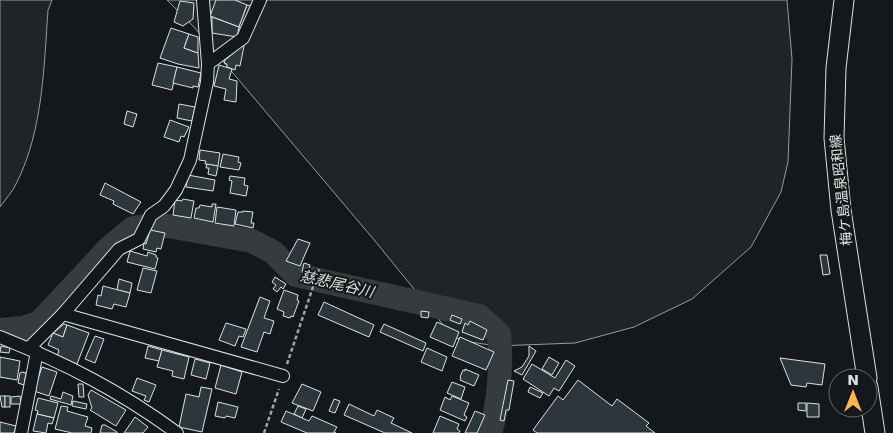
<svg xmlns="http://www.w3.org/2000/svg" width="893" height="433" viewBox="0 0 893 433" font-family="'DejaVu Sans','Noto Sans JP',sans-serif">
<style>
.green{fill:#202428;stroke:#939e99}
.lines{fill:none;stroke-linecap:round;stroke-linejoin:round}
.river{stroke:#363b3e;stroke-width:24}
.building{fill:#2c363c;stroke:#d8e6dc}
.street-casing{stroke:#d8e6dc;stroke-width:14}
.primary-casing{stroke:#d8e6dc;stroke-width:21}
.path{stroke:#9da8a2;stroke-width:2.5;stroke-dasharray:4 2.5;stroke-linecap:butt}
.street{stroke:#14181c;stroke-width:12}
.primary{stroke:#14181c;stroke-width:19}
.labels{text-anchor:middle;stroke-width:4;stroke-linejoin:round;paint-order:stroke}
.street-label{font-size:14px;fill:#d8e6dc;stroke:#14181c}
.water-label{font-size:15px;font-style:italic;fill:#d8e6dc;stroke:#14181c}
</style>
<rect width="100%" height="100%" fill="#14181c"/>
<!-- green -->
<g class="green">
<path d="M 0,0 L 52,0 L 48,10 C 44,66 43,130 17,182 C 13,191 6,199 0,207 Z"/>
<path d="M 167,0 L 787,0 L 792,59 L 788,162 L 781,192 L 751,247 L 692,299 L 634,327 L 575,343 L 496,346 L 465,341 L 453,337 L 375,241 L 194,27 Z"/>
</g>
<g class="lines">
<!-- river -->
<path class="river" d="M 0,330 L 23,328 L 39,323 L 109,248 L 133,228 L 157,224 L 252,241 L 273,252 L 296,275 L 479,316 L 499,334 C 502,364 499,404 490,433"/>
</g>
<!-- building -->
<g class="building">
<path d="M 216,0 L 235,0 L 247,5 L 239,27 L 210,16 Z"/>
<path d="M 180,1 L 194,3 L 193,19 L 183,26 L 174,22 Z"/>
<path d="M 247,5 L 251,6 L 242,28 L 239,27 Z"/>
<path d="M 212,17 L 239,27 L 237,37 L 212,33 Z"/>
<path d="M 171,28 L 189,34 L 184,48 L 198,53 L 199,68 L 178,64 L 160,58 Z"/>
<path d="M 189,34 L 198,37 L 198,53 L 184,48 Z"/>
<path d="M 242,46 L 244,46 L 240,66 L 236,65 L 235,70 L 227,67 L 227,64 L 224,63 L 225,60 Z"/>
<path d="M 158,63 L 177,67 L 172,90 L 152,85 Z"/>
<path d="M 219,65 L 232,69 L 229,79 L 237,81 L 236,102 L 224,100 L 226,89 L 214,86 Z"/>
<path d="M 177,67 L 201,73 L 198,87 L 193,86 L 193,88 L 173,83 Z"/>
<path d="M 179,104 L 195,107 L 192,121 L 177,118 Z"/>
<path d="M 127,111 L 137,114 L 133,127 L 124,124 Z"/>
<path d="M 170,120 L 189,127 L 184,137 L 181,136 L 179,142 L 164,137 Z"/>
<path d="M 200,150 L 220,153 L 218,166 L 205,164 L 206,161 L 199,160 Z"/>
<path d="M 223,154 L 239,157 L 238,162 L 241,163 L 239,170 L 220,167 Z"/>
<path d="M 207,164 L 218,166 L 216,176 L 208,174 L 209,168 L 206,168 Z"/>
<path d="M 188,175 L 215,180 L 213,191 L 186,187 Z"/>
<path d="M 230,176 L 245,178 L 244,185 L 248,186 L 246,196 L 230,193 L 232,181 L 229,180 Z"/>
<path d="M 105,183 L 141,202 L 133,214 L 113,204 L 114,201 L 100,195 Z"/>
<path d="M 183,199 L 194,201 L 191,218 L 173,215 L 175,200 L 182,201 Z"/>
<path d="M 212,204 L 216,204 L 213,222 L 194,218 L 196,208 L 199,208 L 200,205 L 212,207 Z"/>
<path d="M 217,207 L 236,210 L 234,226 L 215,223 Z"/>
<path d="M 243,211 L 253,212 L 251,223 L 254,223 L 253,228 L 235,224 L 238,212 L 243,212 Z"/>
<path d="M 150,230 L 165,233 L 161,249 L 157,248 L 156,252 L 143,249 L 144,243 L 146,244 Z"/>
<path d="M 298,239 L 310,243 L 300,266 L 286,261 Z"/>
<path d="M 130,251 L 147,256 L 148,252 L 156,255 L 156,257 L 158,258 L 155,269 L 127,262 Z"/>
<path d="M 820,255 L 827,255 L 830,274 L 823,275 Z"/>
<path d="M 304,263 L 310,265 L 307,274 L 302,272 Z"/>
<path d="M 143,268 L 157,271 L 151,293 L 137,290 Z"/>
<path d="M 275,277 L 286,284 L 283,289 L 281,287 L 277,292 L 273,289 L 276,285 L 272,282 Z"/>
<path d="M 119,279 L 132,283 L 130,293 L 117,290 Z"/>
<path d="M 103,286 L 130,293 L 126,307 L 114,304 L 112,309 L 96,305 L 98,295 L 101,296 Z"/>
<path d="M 284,290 L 298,295 L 297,300 L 299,301 L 293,317 L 291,316 L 290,318 L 283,316 L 284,312 L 277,309 Z"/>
<path d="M 260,297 L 270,301 L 264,318 L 274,321 L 270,334 L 264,332 L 257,352 L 241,347 Z"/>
<path d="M 324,302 L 374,325 L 369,337 L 318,315 Z"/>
<path d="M 421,311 L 429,312 L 428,318 L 421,317 Z"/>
<path d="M 452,315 L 462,319 L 460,324 L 450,320 Z"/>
<path d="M 470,321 L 487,330 L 483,340 L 462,332 L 465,323 L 468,325 Z"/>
<path d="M 437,322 L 459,332 L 453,347 L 430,337 Z"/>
<path d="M 226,323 L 246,329 L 243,337 L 239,336 L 235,346 L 219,340 Z"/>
<path d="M 64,324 L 67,325 L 63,337 L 53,333 Z"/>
<path d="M 384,324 L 426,343 L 423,351 L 380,332 Z"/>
<path d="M 67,325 L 89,333 L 77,364 L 57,357 L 59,350 L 48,345 L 53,333 L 63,337 Z"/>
<path d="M 95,336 L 104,339 L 95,363 L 85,359 Z"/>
<path d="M 460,337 L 494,352 L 486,370 L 452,356 Z"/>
<path d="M 1,346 L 10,348 L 9,353 L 0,352 Z"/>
<path d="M 148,346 L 162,350 L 159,361 L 145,358 Z"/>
<path d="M 529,346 L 536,351 L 522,375 L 514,371 L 522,367 L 529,356 Z"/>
<path d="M 427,348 L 447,357 L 442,371 L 421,362 Z"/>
<path d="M 162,350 L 189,357 L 184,379 L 172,376 L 173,371 L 157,367 Z"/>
<path d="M 0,357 L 20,361 L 17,380 L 0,377 Z"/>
<path d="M 549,357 L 559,363 L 552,375 L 542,369 Z"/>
<path d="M 780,358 L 825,364 L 822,385 L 807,383 L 806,387 L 791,385 Z"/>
<path d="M 195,359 L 210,363 L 206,379 L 191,375 Z"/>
<path d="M 566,360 L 575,366 L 559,391 L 554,388 L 549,396 L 523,379 L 532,364 L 555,378 Z"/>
<path d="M 221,365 L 242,372 L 236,394 L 215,388 Z"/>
<path d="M 42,367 L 57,372 L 49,396 L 34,391 Z"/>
<path d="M 465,369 L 479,375 L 474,386 L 460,380 L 461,378 L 460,377 L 463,370 L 465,371 Z"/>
<path d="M 22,372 L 26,373 L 24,385 L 18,383 L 20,373 Z"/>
<path d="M 137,378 L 156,385 L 149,402 L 144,400 L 146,396 L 132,391 Z"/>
<path d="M 508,380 L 514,381 L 509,410 L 506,410 L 504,421 L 500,420 Z"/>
<path d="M 578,380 L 612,406 L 617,399 L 649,423 L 646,426 L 655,433 L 537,433 L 533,430 L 558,396 L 563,400 Z"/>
<path d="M 452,382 L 465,387 L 461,399 L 447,393 Z"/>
<path d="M 78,384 L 83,384 L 84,397 L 79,397 Z"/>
<path d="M 302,384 L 321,392 L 313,411 L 292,403 Z"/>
<path d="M 201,387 L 212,389 L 202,432 L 179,427 L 186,394 L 199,397 Z"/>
<path d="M 530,387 L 543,393 L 540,398 L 528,392 Z"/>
<path d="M 91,390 L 126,410 L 116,426 L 90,410 L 92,408 L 88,395 Z"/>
<path d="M 63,392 L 73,396 L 71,405 L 50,399 L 51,396 L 61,399 Z"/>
<path d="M 0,396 L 5,396 L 5,407 L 2,407 Z"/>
<rect x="5" y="396" width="5" height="11"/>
<path d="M 20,396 L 21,404 L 11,404 L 11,397 Z"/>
<path d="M 452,396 L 469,403 L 464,415 L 467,417 L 465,421 L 440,410 L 445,397 L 450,400 Z"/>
<path d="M 38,398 L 58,403 L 54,418 L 37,414 L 38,411 L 35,410 Z"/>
<path d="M 334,399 L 340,401 L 335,413 L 329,411 Z"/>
<path d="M 73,401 L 87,404 L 86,409 L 72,406 Z"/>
<path d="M 218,402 L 238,407 L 235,418 L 226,416 L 225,418 L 215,416 Z"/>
<path d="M 798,403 L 806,403 L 806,411 L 798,410 Z"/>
<path d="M 807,403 L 819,404 L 819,417 L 807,417 Z"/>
<path d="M 349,404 L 374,416 L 377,410 L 394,418 L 391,423 L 412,433 L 385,433 L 344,415 Z"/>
<path d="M 61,406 L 68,407 L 67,411 L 88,417 L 85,426 L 92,428 L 91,433 L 72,433 L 55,429 Z"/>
<path d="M 298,406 L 306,409 L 302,418 L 294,414 Z"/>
<path d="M 286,411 L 309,421 L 312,416 L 337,427 L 334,432 L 336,433 L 307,433 L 281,422 Z"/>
<path d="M 475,411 L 485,415 L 477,433 L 465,433 Z"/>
<path d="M 37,414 L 54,418 L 52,424 L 48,423 L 46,433 L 33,431 Z"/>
<path d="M 440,416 L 459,424 L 457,429 L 460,431 L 459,433 L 433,433 Z"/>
<path d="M 135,417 L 148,427 L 143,433 L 124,433 Z"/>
<path d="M 0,422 L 16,426 L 14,433 L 0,433 Z"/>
<path d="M 102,425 L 105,425 L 117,432 L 117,433 L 100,433 Z"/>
</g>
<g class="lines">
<defs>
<g id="street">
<path d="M 208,64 L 243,38 L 260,0"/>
<path d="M 63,314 L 283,376"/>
<path d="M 0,337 C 65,363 120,391 177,433"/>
<path d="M 29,348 L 63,314 L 119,249 L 139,239 L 151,215 L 164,206 L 176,190 L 190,160 L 207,82 L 208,64 L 203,0"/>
<path d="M 21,433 L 37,352"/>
</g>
<g id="primary">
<path d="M 844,0 L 836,68 L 834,138 L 841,210 L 867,378"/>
<path d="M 868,387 L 875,433"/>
</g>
</defs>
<!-- street casing -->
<use href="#street" class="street-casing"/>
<!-- primary casing -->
<use href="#primary" class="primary-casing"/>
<!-- path -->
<g class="path">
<path d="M 287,364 L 319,269"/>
<path d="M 264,433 L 279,389"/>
</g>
<!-- street -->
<use href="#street" class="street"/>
<!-- primary -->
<use href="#primary" class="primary"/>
</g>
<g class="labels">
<!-- street labels -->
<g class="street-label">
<text transform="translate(841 190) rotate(-96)" y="5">梅ケ島温泉昭和線</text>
</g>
<!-- water labels -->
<g class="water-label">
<text transform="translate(337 284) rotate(13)" y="5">慈悲尾谷川</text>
</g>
</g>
<!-- north arrow -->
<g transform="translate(853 393)"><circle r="24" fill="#14181c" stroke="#626a69"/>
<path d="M0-4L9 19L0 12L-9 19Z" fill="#ffb74d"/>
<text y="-8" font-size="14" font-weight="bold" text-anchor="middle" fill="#d8e6dc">N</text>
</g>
</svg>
